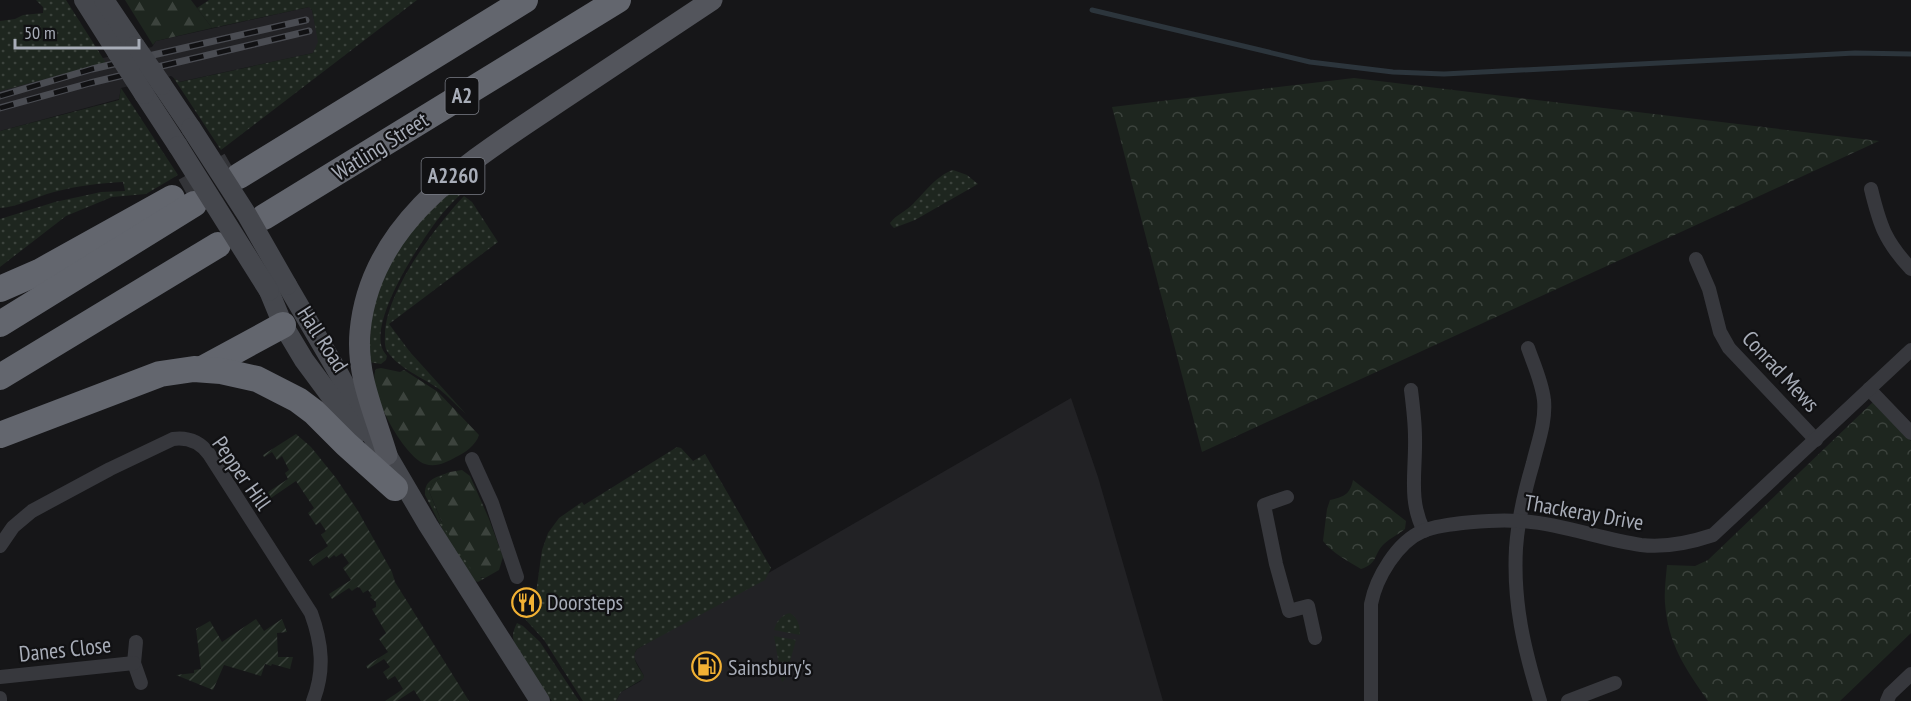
<svg xmlns="http://www.w3.org/2000/svg" width="1911" height="701" viewBox="0 0 1911 701" font-family="'PT Sans Narrow',sans-serif">
<style>
.built{fill:#222225}
.grass{fill:url(#grass-dots)}
.forest{fill:url(#forest-firs)}
.park{fill:url(#park-crowns)}
.garden{fill:url(#garden-furrows)}
.lines{fill:none;stroke-linecap:round;stroke-linejoin:round}
.stream{stroke:#2c353c;stroke-width:5}
.highway-tunnel{stroke:#333438;stroke-width:26;stroke-dasharray:26 13;stroke-linecap:butt}
.street{stroke:#37383d;stroke-width:14}
.secondary{stroke:#45474d;stroke-width:20}
.primary{stroke:#53555c;stroke-width:21}
.highway{stroke:#63666e;stroke-width:26}
.rail-casing{stroke:#4a4c52;stroke-width:7}
.rail{stroke:#111113;stroke-width:4.5;stroke-dasharray:14;stroke-linecap:butt}
.secondary-bridge{stroke:#45474d;stroke-width:20}
.labels{text-anchor:middle;stroke-width:4.5;stroke-linejoin:round;paint-order:stroke}
.shield{fill:#111113;stroke:#7b7e86;stroke-width:1.5}
.shield-label{font-size:21px;font-weight:bold;fill:#a8adb8}
.street-label{font-size:22px;fill:#a8adb8;stroke:#111113}
.poi-label{font-size:22px;fill:#a8adb8;stroke:#111113;text-anchor:start}
</style>
<defs>
<pattern id="grass-dots" width="8" height="8" patternUnits="userSpaceOnUse" patternTransform="scale(1.5)"><rect width="8" height="8" fill="#1e261f"/><path d="M2 2h.1M6 6h.1" fill="none" stroke="#3c433d" stroke-width="1.8" stroke-linecap="round"/></pattern>
<pattern id="forest-firs" width="22" height="20" patternUnits="userSpaceOnUse" patternTransform="scale(1.5)"><rect width="22" height="20" fill="#1e261f"/><path d="M5 1l3.5 6h-7zM16 11l3.5 6h-7z" fill="#3c433d"/></pattern>
<pattern id="park-crowns" width="20" height="18" patternUnits="userSpaceOnUse" patternTransform="scale(1.5)"><rect width="20" height="18" fill="#1e261f"/><path d="M2 6a3 3 0 1 1 6 0M12 15a3 3 0 1 1 6 0" fill="none" stroke="#3c433d"/></pattern>
<pattern id="garden-furrows" width="10" height="10" patternUnits="userSpaceOnUse" patternTransform="scale(1.5)"><rect width="10" height="10" fill="#1e261f"/><path d="M-1 1l2-2M0 10L10 0M9 11l2-2" fill="none" stroke="#3c433d"/></pattern>
</defs>
<rect width="100%" height="100%" fill="#161618"/>
<!-- built -->
<g class="built">
<path d="M 309,7 L 312,10 L 319,42 L 313,53 L 179,82 L 171,76 L 121,88 L 119,99 L 0,131 L 0,81 L 152,47 L 156,41 Z"/>
<path d="M 1071,398 L 1098,477 L 1163,701 L 616,701 L 621,692 L 641,681 L 644,676 L 634,658 L 634,654 L 637,649 Z"/>
</g>
<!-- grass -->
<g class="grass">
<path d="M 36,0 L 66,0 L 106,63 L 0,91 L 0,21 L 15,19 L 23,15 L 43,13 L 43,7 Z"/>
<path d="M 209,0 L 417,0 L 221,150 L 173,77 L 180,82 L 313,53 L 318,42 L 312,10 L 309,7 L 212,28 L 197,8 Z"/>
<path d="M 121,88 L 178,175 L 146,194 L 112,197 L 66,216 L 0,267 L 0,219 L 55,202 L 101,192 L 125,191 L 123,182 C 100,183 76,186 54,192 C 35,197 19,207 0,208 L 0,131 L 119,100 Z"/>
<path d="M 482,168 C 472,186 455,198 442,214 C 422,239 371,316 382,348 C 383,351 385,353 387,356 L 386,360 L 381,364 L 369,362 L 372,296 L 407,233 L 456,187 Z"/>
<path d="M 953,170 L 967,175 L 978,184 L 915,220 L 894,228 L 891,225 L 890,223 C 897,214 905,212 913,204 C 924,193 937,175 953,170 Z"/>
<path d="M 464,196 L 472,202 L 498,242 L 389,324 L 410,352 L 466,414 C 457,406 448,396 439,389 C 422,377 399,369 387,351 C 384,346 385,339 385,333 C 387,290 435,227 464,196 Z"/>
<path d="M 677,447 L 681,448 L 693,461 L 705,454 L 771,568 L 765,580 L 637,649 C 630,658 639,667 644,676 L 643,679 L 621,692 L 616,701 L 583,701 L 544,640 L 525,619 L 535,600 L 542,550 L 548,533 L 559,518 L 582,502 L 584,505 Z"/>
<path d="M 450,472 L 432,483 L 429,491 L 441,521 L 481,578 L 485,578 L 478,582 L 472,580 L 449,542 L 425,495 C 424,479 437,477 450,472 Z"/>
<path d="M 790,613 C 798,618 800,626 800,635 L 774,630 C 776,622 782,614 790,613 Z"/>
<path d="M 517,623 L 523,626 L 540,642 L 579,701 L 552,701 C 542,688 513,652 513,636 C 513,631 515,627 517,623 Z"/>
<path d="M 774,636 L 796,640 L 785,679 L 782,682 Z"/>
</g>
<!-- forest -->
<g class="forest">
<path d="M 125,0 L 191,0 L 212,28 L 156,41 L 153,45 Z"/>
<path d="M 381,368 L 400,372 L 404,370 L 438,392 L 479,435 C 476,445 465,453 456,457 C 447,462 436,468 425,464 C 404,457 366,389 376,369 Z"/>
<path d="M 462,470 L 470,476 L 489,519 L 503,557 L 499,570 L 485,578 L 478,577 L 473,572 L 444,527 L 429,491 L 432,483 L 450,472 Z"/>
</g>
<!-- park -->
<g class="park">
<path d="M 1354,78 L 1879,141 L 1202,452 L 1112,107 Z"/>
<path d="M 1873,402 L 1911,441 L 1911,633 L 1840,701 L 1708,701 C 1685,668 1668,644 1665,603 C 1664,591 1666,577 1667,565 L 1695,566 L 1708,560 Z"/>
<path d="M 1353,480 L 1406,521 L 1405,529 C 1398,535 1390,538 1384,544 C 1374,553 1378,564 1361,569 C 1348,561 1332,553 1323,541 L 1327,509 L 1330,500 C 1343,497 1350,495 1353,480 Z"/>
</g>
<!-- garden -->
<g class="garden">
<path d="M 296,434 L 311,447 L 336,478 L 358,511 L 392,572 L 395,582 L 469,701 L 421,701 L 414,690 L 397,701 L 385,701 L 403,689 L 395,676 L 388,680 L 383,672 L 390,667 L 384,659 L 368,669 L 366,666 L 388,652 L 379,639 L 386,633 L 372,609 L 376,607 L 376,602 L 370,597 L 372,596 L 368,590 L 363,593 L 360,588 L 357,587 L 352,591 L 349,588 L 332,599 L 329,594 L 351,580 L 343,568 L 349,563 L 342,553 L 336,557 L 334,555 L 329,559 L 327,556 L 313,566 L 309,560 L 328,546 L 321,535 L 326,531 L 320,522 L 316,525 L 308,513 L 314,508 L 296,481 L 271,498 L 268,492 L 288,479 L 285,473 L 289,470 L 282,456 L 277,460 L 272,452 L 264,457 L 263,455 Z"/>
<path d="M 256,619 L 264,631 L 282,619 L 287,632 L 277,633 L 278,657 L 293,657 L 290,669 L 272,664 L 271,666 L 265,664 L 261,676 L 224,665 L 213,690 L 176,675 L 194,673 L 194,670 L 201,669 L 196,629 L 210,621 L 222,642 Z"/>
</g>
<g class="lines">
<!-- stream -->
<path class="stream" d="M 1092,10 L 1310,62 L 1393,72 L 1444,74 L 1855,53 L 1911,54"/>
<!-- highway-tunnel -->
<path class="highway-tunnel" d="M 185,191 L 231,165"/>
<!-- street -->
<g class="street">
<path d="M 1871,189 C 1880,226 1885,241 1911,269"/>
<path d="M 1696,259 L 1709,289 L 1720,332 L 1729,348 L 1816,440"/>
<path d="M 1528,348 C 1534,365 1542,382 1544,400 C 1546,422 1538,442 1533,463 C 1525,490 1518,520 1516,548 C 1513,603 1524,649 1540,701"/>
<path d="M 1869,389 L 1911,433"/>
<path d="M 1411,390 C 1413,406 1415,422 1415,437 C 1416,471 1408,500 1424,531"/>
<path d="M 472,459 L 492,503 L 517,577"/>
<path d="M 1287,497 L 1264,505 L 1276,564 L 1289,611 L 1308,606 L 1315,638"/>
<path d="M 0,546 L 13,527 L 32,511 L 110,469 L 173,439 C 188,437 200,442 209,454 L 311,613 C 322,643 325,671 313,701"/>
<path d="M 136,642 L 134,663 L 141,683"/>
<path d="M 0,677 L 134,663"/>
<path d="M 0,698 L 0,701"/>
<path d="M 1371,701 L 1371,604 C 1376,578 1397,542 1423,531 C 1443,523 1497,519 1519,521 C 1559,523 1600,539 1641,545 C 1666,548 1689,543 1713,535 L 1911,350"/>
<path d="M 1568,701 L 1615,683"/>
<path d="M 1887,701 L 1890,694 L 1911,674"/>
</g>
<!-- secondary -->
<g class="secondary">
<path d="M 84,0 L 117,52"/>
<path d="M 104,0 L 135,46"/>
<path d="M 162,85 L 191,128"/>
<path d="M 144,94 L 178,146"/>
<path d="M 287,285 L 339,374 L 375,441 L 387,455 L 428,525 L 540,701"/>
<path d="M 269,291 L 283,325 L 304,360 L 358,433"/>
</g>
<!-- primary -->
<path class="primary" d="M 387,455 C 375,414 356,376 360,332 C 370,219 473,160 557,103 C 609,69 660,34 712,0"/>
<!-- highway -->
<g class="highway">
<path d="M 239,176 L 525,0"/>
<path d="M 264,217 L 618,0"/>
<path d="M 0,289 L 39,272 L 172,198"/>
<path d="M 0,324 L 194,204"/>
<path d="M 204,368 L 283,325"/>
<path d="M 0,377 L 218,245"/>
<path d="M 0,435 L 160,374 L 194,369 L 221,371 L 257,379 L 298,400 L 314,412 L 346,444 L 395,488"/>
</g>
<defs>
<g id="rail">
<path d="M 0,96 L 92,69 L 306,20"/>
<path d="M 0,108 L 90,83 L 309,31"/>
</g>
</defs>
<!-- rail casing -->
<use href="#rail" class="rail-casing"/>
<!-- rail -->
<use href="#rail" class="rail"/>
<!-- secondary-bridge -->
<g class="secondary-bridge">
<path d="M 135,46 L 162,85"/>
<path d="M 117,52 L 144,94"/>
<path d="M 191,128 L 247,215 L 287,285"/>
<path d="M 178,146 L 269,291"/>
</g>
</g>
<!-- icons -->
<defs>
<symbol id="restaurant-ring" viewBox="-11 -11 22 22"><circle r="9.5" fill="#111113" stroke="#f2b134" stroke-width="1.5"/><path d="M-5-6h1v4h1v-4h1v4h1v-4h1v5L-1.5 .5V6h-2V.5L-5-1ZM5-6V6H3V1.5H1.5Q1.5-4 5-6Z" fill="#f2b134"/></symbol>
<symbol id="fuel-ring" viewBox="-11 -11 22 22"><circle r="9.5" fill="#111113" stroke="#f2b134" stroke-width="1.5"/><path d="M-5.5-6h7V0h2V4h1.3V-2.5L3-4.5l.8-.8L6-3V5H2.5V1h-1V6h-7ZM-4.2-4.7v3.2H.2V-4.7Z" fill="#f2b134"/></symbol>
</defs>
<g fill-rule="evenodd">
<use href="#restaurant-ring" x="510" y="586" width="33" height="33"/>
<use href="#fuel-ring" x="690" y="650" width="33" height="33"/>
</g>
<g class="labels">
<!-- shield labels -->
<g class="shield">
<rect x="445.5" y="78" width="33" height="36" rx="4.5"/>
<rect x="421.5" y="158" width="63" height="36" rx="4.5"/>
</g>
<g class="shield-label">
<text x="462" y="103">A2</text>
<text x="453" y="183">A2260</text>
</g>
<!-- street labels -->
<g class="street-label">
<text transform="translate(380 146) rotate(-32)" y="8">Watling Street</text>
<text transform="translate(323 339) rotate(57)" y="8">Hall Road</text>
<text transform="translate(1781 371) rotate(47)" y="8">Conrad Mews</text>
<text transform="translate(242 473) rotate(55)" y="8">Pepper Hill</text>
<text transform="translate(1584 512) rotate(10)" y="8">Thackeray Drive</text>
<text transform="translate(65 649) rotate(-6)" y="8">Danes Close</text>
</g>
<!-- poi labels -->
<g class="poi-label">
<text x="547" y="610">Doorsteps</text>
<text x="728" y="675">Sainsbury's</text>
</g>
</g>
<!-- scale -->
<path d="M15 39v9h124v-9" fill="none" stroke="#a8adb8" stroke-width="3"/>
<text x="24" y="39" font-size="18" fill="#a8adb8" stroke="#111113" stroke-width="4.5" paint-order="stroke">50 m</text>
</svg>
